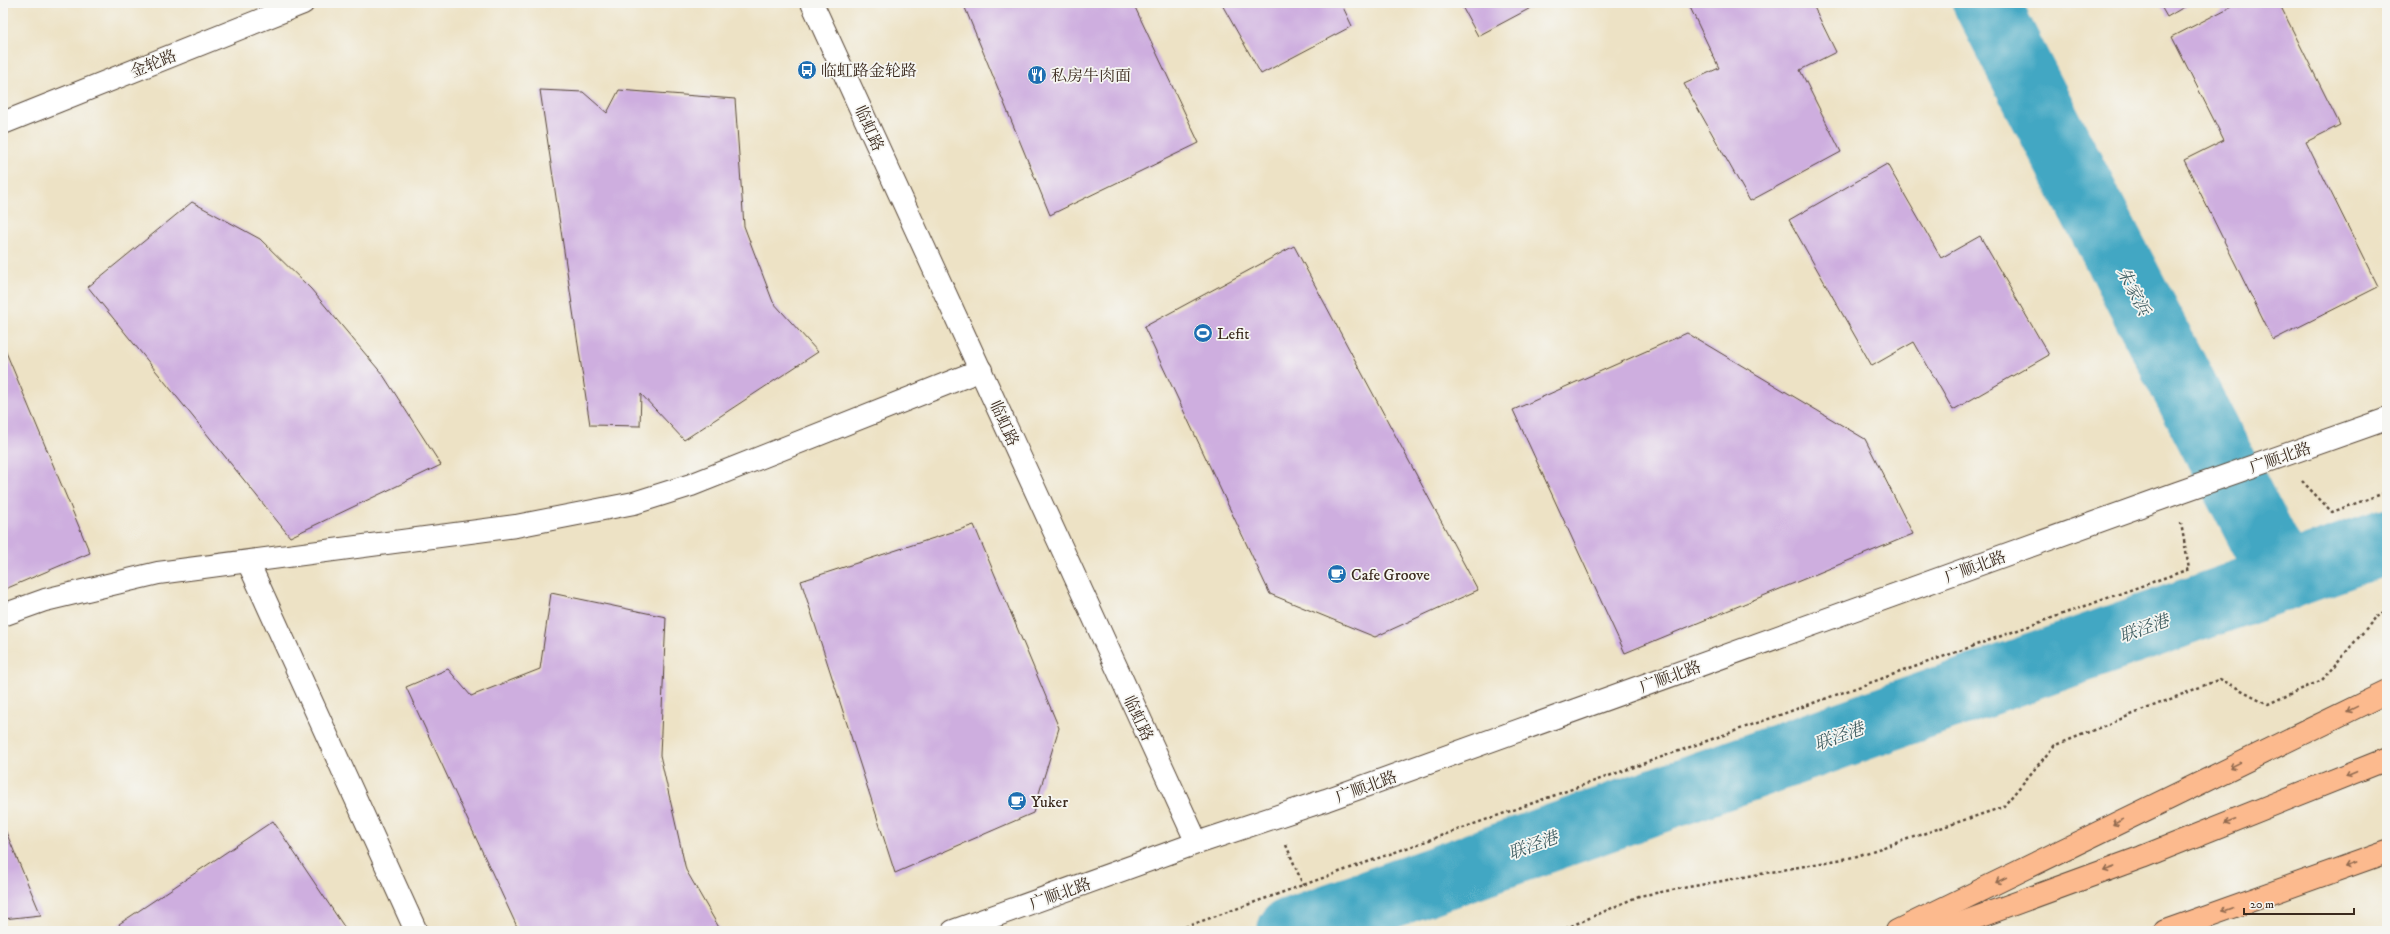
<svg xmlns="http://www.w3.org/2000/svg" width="2390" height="934" viewBox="0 0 2390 934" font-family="'IM FELL DW Pica','Noto Serif SC',serif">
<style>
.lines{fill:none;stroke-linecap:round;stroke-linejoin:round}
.river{stroke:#43a7c3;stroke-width:66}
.building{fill:#ceaedf}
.minor-casing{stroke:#564637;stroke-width:24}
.highway-casing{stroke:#564637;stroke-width:24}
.path{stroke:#564637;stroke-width:2.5;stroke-dasharray:3 3;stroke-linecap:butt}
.minor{stroke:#fff;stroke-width:22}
.highway{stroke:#fcba8e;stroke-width:22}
.oneway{stroke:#926b50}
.labels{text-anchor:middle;stroke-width:3.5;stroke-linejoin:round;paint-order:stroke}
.street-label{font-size:16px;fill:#3b2a1e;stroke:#f6f6f2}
.poi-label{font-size:16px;fill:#3b2a1e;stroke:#f6f6f2;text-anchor:start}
.water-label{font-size:17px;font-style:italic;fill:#3e5c60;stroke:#f6f6f2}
</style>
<rect width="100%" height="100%" fill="#f6f6f2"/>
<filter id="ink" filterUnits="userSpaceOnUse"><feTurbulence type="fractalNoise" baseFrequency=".025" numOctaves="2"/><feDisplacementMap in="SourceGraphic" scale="8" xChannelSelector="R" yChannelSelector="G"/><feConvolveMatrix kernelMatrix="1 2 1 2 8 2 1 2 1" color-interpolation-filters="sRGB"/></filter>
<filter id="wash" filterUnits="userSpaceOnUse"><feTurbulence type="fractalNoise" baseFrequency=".012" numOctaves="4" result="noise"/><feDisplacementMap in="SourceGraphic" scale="16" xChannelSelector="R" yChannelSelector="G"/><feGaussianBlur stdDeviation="0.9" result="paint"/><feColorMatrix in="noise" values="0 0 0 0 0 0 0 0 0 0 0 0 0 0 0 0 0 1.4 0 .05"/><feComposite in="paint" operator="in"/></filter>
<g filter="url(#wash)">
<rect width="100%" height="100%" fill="#ede2c5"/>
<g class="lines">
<!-- river -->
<g class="river">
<path d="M 1986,3 L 2283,579"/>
<path d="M 1290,931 L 2387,541"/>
</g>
</g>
<g id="blocks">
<!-- building -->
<g class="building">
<path d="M 963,3 L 1133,3 L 1199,143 L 1050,215 Z"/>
<path d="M 1221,3 L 1341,3 L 1352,26 L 1261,74 Z"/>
<path d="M 1460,3 L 1540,3 L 1478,36 Z"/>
<path d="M 1688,3 L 1812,3 L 1836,52 L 1800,70 L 1841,152 L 1750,201 L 1684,84 L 1719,68 Z"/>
<path d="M 2159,3 L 2191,3 L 2167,17 Z"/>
<path d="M 2238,3 L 2279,3 L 2340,125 L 2306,142 L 2378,287 L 2273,340 L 2184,160 L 2224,140 L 2172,37 Z"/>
<path d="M 540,90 L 583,92 L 607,113 L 619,90 L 735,99 L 744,226 L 773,302 L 818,352 L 684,440 L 641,394 L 640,426 L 590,425 Z"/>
<path d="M 1887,164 L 1941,258 L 1980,236 L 2049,355 L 1953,410 L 1914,342 L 1872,366 L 1789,220 Z"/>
<path d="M 192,202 L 260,239 L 311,289 L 383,375 L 441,465 L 290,537 L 88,287 Z"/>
<path d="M 1294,246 L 1478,590 L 1375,637 L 1270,594 L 1144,327 Z"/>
<path d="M 1687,333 L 1865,439 L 1913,534 L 1625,653 L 1513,410 Z"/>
<path d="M 3,345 L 90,553 L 3,590 Z"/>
<path d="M 974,525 L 1059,728 L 1033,813 L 895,873 L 801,581 Z"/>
<path d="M 551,593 L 666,617 L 660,755 L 686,870 L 721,931 L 519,931 L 406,687 L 448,669 L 471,696 L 540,669 Z"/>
<path d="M 273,821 L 347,931 L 123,931 L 119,924 Z"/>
<path d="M 3,825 L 41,915 L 3,919 Z"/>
</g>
</g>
</g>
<g filter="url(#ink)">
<use href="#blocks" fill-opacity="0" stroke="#564637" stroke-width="1"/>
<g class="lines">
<defs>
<g id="minor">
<path d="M 812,3 L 1197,843"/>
<path d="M 3,123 L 303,3"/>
<path d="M 248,562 L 416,931"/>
<path d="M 3,615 L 45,600 L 158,573 L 516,526 L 634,503 L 691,485 L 981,370"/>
<path d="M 953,931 L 1197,843 L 1326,800 L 2177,493 L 2387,419"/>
</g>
<g id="highway">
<path d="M 1897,931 L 2387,692"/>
<path d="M 1940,931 L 2142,857 L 2387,759"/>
<path d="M 2165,931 L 2387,852"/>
</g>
</defs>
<!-- minor casing -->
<use href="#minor" class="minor-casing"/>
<!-- highway casing -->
<use href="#highway" class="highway-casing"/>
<!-- path -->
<g class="path">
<path d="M 2302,481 L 2332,512 L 2387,492"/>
<path d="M 1286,845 L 1303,885"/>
<path d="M 1174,931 L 2189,569 L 2181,523"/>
<path d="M 1560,931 L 1639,896 L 1854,857 L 2003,807 L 2054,746 L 2220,679 L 2268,704 L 2322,680 L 2377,616 L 2387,611"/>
</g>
<!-- minor -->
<use href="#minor" class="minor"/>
<!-- highway -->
<use href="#highway" class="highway"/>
</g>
<!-- one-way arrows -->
<defs><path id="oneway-shaft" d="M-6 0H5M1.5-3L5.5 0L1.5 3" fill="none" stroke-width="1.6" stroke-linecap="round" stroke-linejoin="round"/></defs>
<g class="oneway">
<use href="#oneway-shaft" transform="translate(2352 709) rotate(154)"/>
<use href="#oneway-shaft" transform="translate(2235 765) rotate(154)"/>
<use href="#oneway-shaft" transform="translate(2351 774) rotate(157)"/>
<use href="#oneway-shaft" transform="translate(2118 822) rotate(154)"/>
<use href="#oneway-shaft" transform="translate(2230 822) rotate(159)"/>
<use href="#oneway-shaft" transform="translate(2350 865) rotate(160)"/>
<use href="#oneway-shaft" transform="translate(2109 869) rotate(160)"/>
<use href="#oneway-shaft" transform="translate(2001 880) rotate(154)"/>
<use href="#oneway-shaft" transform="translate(2228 909) rotate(160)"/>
</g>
</g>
<!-- icons -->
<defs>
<symbol id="bus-disc" viewBox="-11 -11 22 22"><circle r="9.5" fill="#1f6fb2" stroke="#f6f6f2"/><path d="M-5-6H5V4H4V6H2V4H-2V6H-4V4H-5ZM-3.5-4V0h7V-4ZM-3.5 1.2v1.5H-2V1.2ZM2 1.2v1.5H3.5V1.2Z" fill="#fff"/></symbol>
<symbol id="restaurant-disc" viewBox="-11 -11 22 22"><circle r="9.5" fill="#1f6fb2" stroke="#f6f6f2"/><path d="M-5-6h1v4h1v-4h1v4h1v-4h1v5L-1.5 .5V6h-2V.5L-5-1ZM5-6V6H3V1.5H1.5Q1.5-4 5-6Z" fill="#fff"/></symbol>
<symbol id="stadium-disc" viewBox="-11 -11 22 22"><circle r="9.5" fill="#1f6fb2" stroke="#f6f6f2"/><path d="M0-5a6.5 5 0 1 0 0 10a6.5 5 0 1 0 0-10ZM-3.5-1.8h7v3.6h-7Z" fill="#fff"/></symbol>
<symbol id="cafe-disc" viewBox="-11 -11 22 22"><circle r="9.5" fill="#1f6fb2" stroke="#f6f6f2"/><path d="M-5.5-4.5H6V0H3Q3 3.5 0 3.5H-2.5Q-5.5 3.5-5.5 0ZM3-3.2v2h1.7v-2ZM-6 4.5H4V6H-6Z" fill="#fff"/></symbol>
</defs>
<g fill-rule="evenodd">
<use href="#bus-disc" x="796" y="59" width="22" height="22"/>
<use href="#restaurant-disc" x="1026" y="64" width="22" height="22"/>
<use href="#stadium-disc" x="1192" y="322" width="22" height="22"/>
<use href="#cafe-disc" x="1326" y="563" width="22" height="22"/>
<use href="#cafe-disc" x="1006" y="790" width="22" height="22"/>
</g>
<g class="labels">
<!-- street labels -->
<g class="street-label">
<text transform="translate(153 63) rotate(-22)" y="6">金轮路</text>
<text transform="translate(870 128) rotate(66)" y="6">临虹路</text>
<text transform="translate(1005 423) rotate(66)" y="6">临虹路</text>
<text transform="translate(2280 457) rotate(-19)" y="6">广顺北路</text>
<text transform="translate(1975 566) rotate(-20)" y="6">广顺北路</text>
<text transform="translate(1670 676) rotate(-20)" y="6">广顺北路</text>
<text transform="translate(1139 718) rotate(65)" y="6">临虹路</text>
<text transform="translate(1366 786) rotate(-20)" y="6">广顺北路</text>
<text transform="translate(1060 893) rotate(-20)" y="6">广顺北路</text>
</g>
<!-- poi labels -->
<g class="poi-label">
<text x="821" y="76">临虹路金轮路</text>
<text x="1051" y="81">私房牛肉面</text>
<text x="1217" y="339">Lefit</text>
<text x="1351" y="580">Cafe Groove</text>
<text x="1031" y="807">Yuker</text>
</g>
<!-- water labels -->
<g class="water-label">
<text transform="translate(2134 291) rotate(63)" y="6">朱家浜</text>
<text transform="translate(2144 628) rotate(-20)" y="6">联泾港</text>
<text transform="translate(1839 736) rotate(-20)" y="6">联泾港</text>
<text transform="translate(1533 845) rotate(-20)" y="6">联泾港</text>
</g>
</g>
<!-- margin -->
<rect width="2390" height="934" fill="none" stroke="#f6f6f2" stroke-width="16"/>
<!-- scale -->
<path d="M2244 908v6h110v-6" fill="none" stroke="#3b2a1e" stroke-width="2"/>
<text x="2250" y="908" font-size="12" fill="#3b2a1e" stroke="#f6f6f2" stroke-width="3" paint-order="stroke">20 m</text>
</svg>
